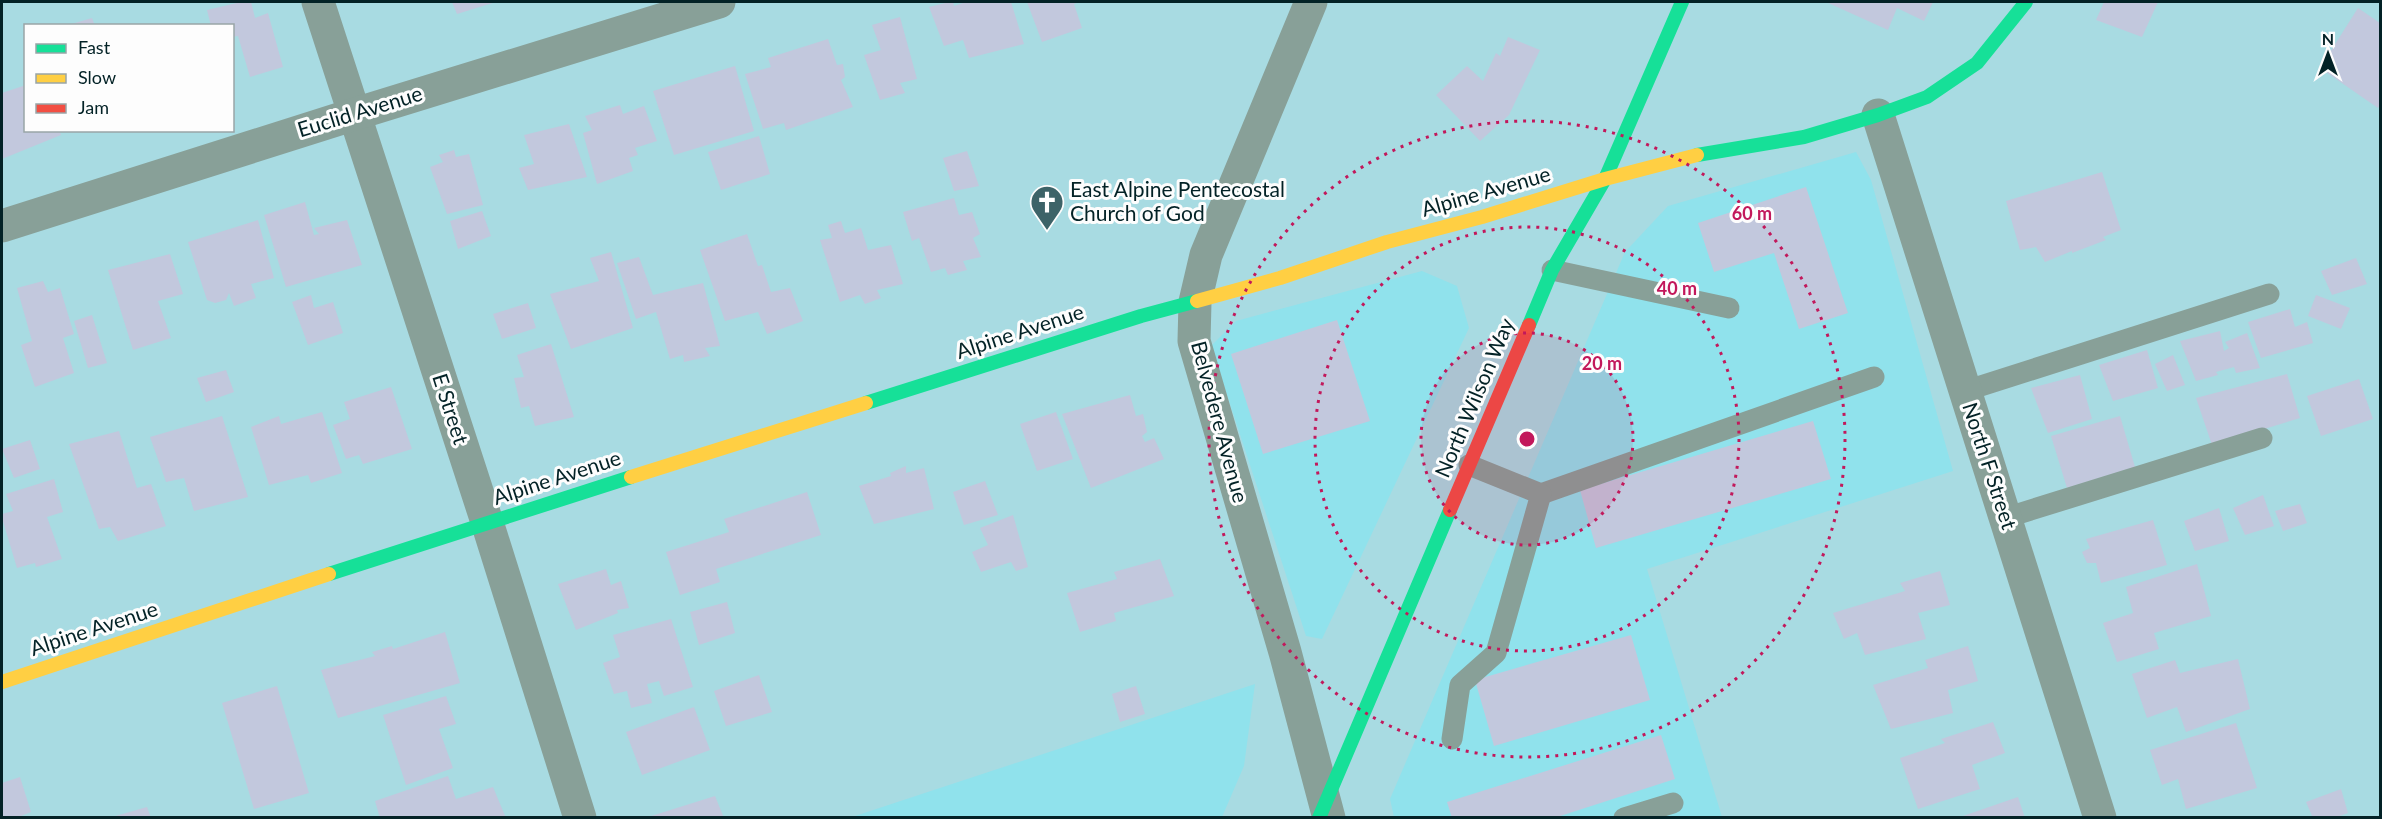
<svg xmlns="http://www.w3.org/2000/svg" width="2382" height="819" viewBox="0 0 2382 819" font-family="Lato,sans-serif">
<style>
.built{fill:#90e2ec}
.building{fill:#c2c8dd}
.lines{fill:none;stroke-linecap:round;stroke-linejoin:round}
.lane{stroke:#88a098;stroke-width:21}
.street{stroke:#88a098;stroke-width:33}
.fast{stroke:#16e098;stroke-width:14}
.slow{stroke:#ffcf43;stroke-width:14}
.jam{stroke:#f24e42;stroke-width:14}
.ring{fill:none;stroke:#c2185b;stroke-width:3;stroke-dasharray:3 6}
.labels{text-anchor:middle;stroke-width:6;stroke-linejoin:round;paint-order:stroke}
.street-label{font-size:21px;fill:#032226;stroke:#fdfdfd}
.poi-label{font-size:21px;fill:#032226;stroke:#fdfdfd;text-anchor:start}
.centre{fill:#c2185b;stroke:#fdfdfd;stroke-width:3}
.ring-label{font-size:18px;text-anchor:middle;font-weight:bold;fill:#c2185b;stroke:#fdfdfd;stroke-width:6;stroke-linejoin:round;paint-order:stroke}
</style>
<rect width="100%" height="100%" fill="#a8dbe2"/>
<!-- built -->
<g class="built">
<path d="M 1856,152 L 1871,180 L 1953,471 L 1647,569 L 1722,817 L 1394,817 L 1390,799 L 1625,252 L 1668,206 Z"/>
<path d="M 1422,271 L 1457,286 L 1469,328 L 1322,639 L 1306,636 L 1211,346 L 1236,321 Z"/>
<path d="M 1255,684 L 1244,766 L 1222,817 L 852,817 Z"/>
</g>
<!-- building -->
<g class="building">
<path d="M 241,2 L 251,2 L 255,18 L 268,13 L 283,67 L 250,77 L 238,36 L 232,37 L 232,26 L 211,26 L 207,10 Z"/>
<path d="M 452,2 L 496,2 L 457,14 Z"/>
<path d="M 949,2 L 953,2 L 954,6 L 966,2 L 1011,2 L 1024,44 L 969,58 L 963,40 L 944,46 L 929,7 Z"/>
<path d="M 1027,2 L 1079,2 L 1074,4 L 1082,28 L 1042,42 Z"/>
<path d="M 1826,2 L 1933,2 L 1924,21 L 1897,8 L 1888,30 Z"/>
<path d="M 2104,2 L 2158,2 L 2142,37 L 2096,20 Z"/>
<path d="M 2358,8 L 2380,23 L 2380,105 L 2378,108 L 2320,68 Z"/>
<path d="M 900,17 L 917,79 L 900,83 L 905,93 L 880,100 L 864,55 L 881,50 L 872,25 Z"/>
<path d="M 92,18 L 95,26 L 68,26 L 68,25 Z"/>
<path d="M 1508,37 L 1540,50 L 1509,115 L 1480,141 L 1436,95 L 1467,66 L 1483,81 L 1496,53 L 1500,56 Z"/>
<path d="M 828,39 L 837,65 L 843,64 L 845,77 L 841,80 L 853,107 L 786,130 L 784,123 L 763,129 L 745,74 L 771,67 L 768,58 Z"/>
<path d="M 735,66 L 754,131 L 674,155 L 653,91 Z"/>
<path d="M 26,85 L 26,130 L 59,130 L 61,135 L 2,159 L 2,93 Z"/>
<path d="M 620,105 L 623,114 L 644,106 L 657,141 L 635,148 L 638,155 L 629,158 L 633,171 L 597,184 L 583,133 L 592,130 L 585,116 Z"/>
<path d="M 569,124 L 587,177 L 528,190 L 519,168 L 534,164 L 524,135 Z"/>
<path d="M 759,136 L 770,174 L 721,190 L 708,152 Z"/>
<path d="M 454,150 L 456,157 L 469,154 L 483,205 L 447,214 L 430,167 L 443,162 L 439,155 Z"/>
<path d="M 967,151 L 979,186 L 954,191 L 943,158 Z"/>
<path d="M 2102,172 L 2121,230 L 2103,237 L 2106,240 L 2072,253 L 2072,251 L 2045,262 L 2036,247 L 2020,250 L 2006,201 Z"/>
<path d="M 1806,187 L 1848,313 L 1799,329 L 1774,253 L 1714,272 L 1698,223 Z"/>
<path d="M 954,198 L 959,215 L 972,212 L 980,234 L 973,238 L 981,257 L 963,261 L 967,270 L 948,275 L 945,268 L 931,272 L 919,238 L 912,241 L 903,212 Z"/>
<path d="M 305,202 L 314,235 L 319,234 L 314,228 L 347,220 L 362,265 L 286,287 L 264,215 Z"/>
<path d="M 482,211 L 491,236 L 458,249 L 450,221 Z"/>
<path d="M 258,220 L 274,278 L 251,284 L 256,298 L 234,306 L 229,293 L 226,300 L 215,303 L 207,300 L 188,242 Z"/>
<path d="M 841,221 L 845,233 L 861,228 L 868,250 L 891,245 L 903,284 L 877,290 L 881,298 L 865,304 L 860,295 L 840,302 L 820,240 L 832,238 L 828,225 Z"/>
<path d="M 747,234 L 758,266 L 762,265 L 771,292 L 790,288 L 803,321 L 767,334 L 758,312 L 725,321 L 700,250 Z"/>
<path d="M 611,252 L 633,328 L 571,349 L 550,294 L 599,281 L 590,258 Z"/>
<path d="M 170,254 L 183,294 L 158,301 L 171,338 L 133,350 L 108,270 Z"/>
<path d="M 639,257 L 653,295 L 703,283 L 720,346 L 705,348 L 710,356 L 684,362 L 683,355 L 670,359 L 656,312 L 636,319 L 617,263 Z"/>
<path d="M 2356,258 L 2367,284 L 2332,295 L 2321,271 Z"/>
<path d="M 43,281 L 48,292 L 60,288 L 74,334 L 63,338 L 74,373 L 35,387 L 21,345 L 32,341 L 17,288 Z"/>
<path d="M 311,295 L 314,308 L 333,302 L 343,333 L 308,345 L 292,302 Z"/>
<path d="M 2316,295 L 2350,308 L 2341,329 L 2308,316 Z"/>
<path d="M 528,303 L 536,328 L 502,339 L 493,314 Z"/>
<path d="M 2290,309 L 2295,327 L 2307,322 L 2313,343 L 2261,358 L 2248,322 Z"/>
<path d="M 92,315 L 107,363 L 88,368 L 74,321 Z"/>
<path d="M 1337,320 L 1370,421 L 1263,454 L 1231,354 Z"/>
<path d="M 2220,331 L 2224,351 L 2229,348 L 2225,342 L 2247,333 L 2260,368 L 2236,373 L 2234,367 L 2216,372 L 2218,375 L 2196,381 L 2180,341 Z"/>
<path d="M 551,344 L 574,417 L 535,426 L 529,406 L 521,408 L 514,378 L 524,377 L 517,355 Z"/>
<path d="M 2147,350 L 2158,388 L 2113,401 L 2099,365 Z"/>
<path d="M 2173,355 L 2185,385 L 2167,391 L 2155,364 Z"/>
<path d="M 226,370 L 234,392 L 206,402 L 197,378 Z"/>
<path d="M 2287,374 L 2300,418 L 2212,445 L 2196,398 Z"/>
<path d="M 2080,375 L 2092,419 L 2048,433 L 2031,388 Z"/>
<path d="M 2359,379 L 2373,419 L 2321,436 L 2307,396 Z"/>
<path d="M 391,387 L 412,449 L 363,464 L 359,455 L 346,459 L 333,425 L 350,419 L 344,402 Z"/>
<path d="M 1130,395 L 1136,416 L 1143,414 L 1147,432 L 1142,436 L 1145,442 L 1154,438 L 1164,459 L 1091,488 L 1062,414 Z"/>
<path d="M 322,412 L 342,473 L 311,483 L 308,475 L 269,485 L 251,427 L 279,416 L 281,424 Z"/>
<path d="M 1056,412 L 1073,459 L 1037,471 L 1020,424 Z"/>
<path d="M 222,416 L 248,497 L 194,511 L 184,478 L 166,482 L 150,437 Z"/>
<path d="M 2120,416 L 2135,467 L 2067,488 L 2051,436 Z"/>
<path d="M 1813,421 L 1831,479 L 1596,548 L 1580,490 Z"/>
<path d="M 119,431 L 137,488 L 151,484 L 166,526 L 118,541 L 110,527 L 99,529 L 69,444 Z"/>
<path d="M 30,440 L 40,469 L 14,478 L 2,449 Z"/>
<path d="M 906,466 L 906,473 L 924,468 L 934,509 L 874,524 L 859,486 L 891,476 L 890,473 Z"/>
<path d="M 54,479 L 63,512 L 47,517 L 62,559 L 36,567 L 35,563 L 17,568 L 2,518 L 2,514 L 13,511 L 6,494 Z"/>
<path d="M 985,481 L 998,515 L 964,525 L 953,492 Z"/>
<path d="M 807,492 L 821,535 L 716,569 L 720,582 L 680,595 L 666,552 L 729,532 L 724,519 Z"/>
<path d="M 2263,495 L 2274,526 L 2245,535 L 2233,508 Z"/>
<path d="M 2300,504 L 2307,523 L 2283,531 L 2275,511 Z"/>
<path d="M 2219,508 L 2229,541 L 2195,551 L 2184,521 Z"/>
<path d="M 1013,515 L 1028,567 L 1016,571 L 1011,562 L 981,572 L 972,552 L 988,545 L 980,528 Z"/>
<path d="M 2153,520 L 2167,565 L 2101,583 L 2096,563 L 2087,563 L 2082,552 L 2090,548 L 2086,539 Z"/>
<path d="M 1160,559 L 1174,596 L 1114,613 L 1116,621 L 1080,632 L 1067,593 L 1117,579 L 1114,572 Z"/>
<path d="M 2197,564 L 2211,616 L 2154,633 L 2159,649 L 2117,662 L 2103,623 L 2133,613 L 2126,587 Z"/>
<path d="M 606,569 L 611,585 L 621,581 L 629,608 L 617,610 L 618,613 L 576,630 L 558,584 Z"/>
<path d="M 1940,571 L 1950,605 L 1918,613 L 1926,639 L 1865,655 L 1857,633 L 1844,639 L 1833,613 L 1905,591 L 1900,583 Z"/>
<path d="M 727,602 L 735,633 L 699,645 L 690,612 Z"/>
<path d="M 671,619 L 693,687 L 664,696 L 659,681 L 647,684 L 652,703 L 631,708 L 627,691 L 614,694 L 603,663 L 620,657 L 613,635 Z"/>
<path d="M 445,632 L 460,683 L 338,718 L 321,670 L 375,656 L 372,652 L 392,646 L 393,649 Z"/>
<path d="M 1631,635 L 1650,700 L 1494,746 L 1475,680 Z"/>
<path d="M 1968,646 L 1978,681 L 1948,690 L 1953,713 L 1891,729 L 1873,685 L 1928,668 L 1925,660 Z"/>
<path d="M 2238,659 L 2250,709 L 2186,732 L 2177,707 L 2147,718 L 2132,674 L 2175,660 L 2180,673 Z"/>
<path d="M 759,675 L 772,712 L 726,726 L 714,691 Z"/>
<path d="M 277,686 L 309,793 L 254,809 L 222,703 Z"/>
<path d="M 1136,686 L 1145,714 L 1120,722 L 1112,694 Z"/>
<path d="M 446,696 L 456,724 L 439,729 L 453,768 L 406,785 L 383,715 Z"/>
<path d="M 694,707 L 710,750 L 642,775 L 626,732 Z"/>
<path d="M 1993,722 L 2005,753 L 1972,765 L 1980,789 L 1918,809 L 1900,758 L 1945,743 L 1941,739 Z"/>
<path d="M 2236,723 L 2257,788 L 2186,809 L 2178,779 L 2162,785 L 2150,750 Z"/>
<path d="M 1661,735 L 1675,779 L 1554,818 L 1452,818 L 1447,802 Z"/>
<path d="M 448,776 L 456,799 L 493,787 L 506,818 L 380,818 L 375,801 Z"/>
<path d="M 20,777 L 31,812 L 16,818 L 2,818 L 2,783 Z"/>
<path d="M 2341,789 L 2348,813 L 2334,818 L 2313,818 L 2306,802 Z"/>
<path d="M 715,796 L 724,818 L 648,818 L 648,817 Z"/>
<path d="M 2018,797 L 2025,818 L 1960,818 L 1960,817 Z"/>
<path d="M 147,807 L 151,818 L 112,818 L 112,817 Z"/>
</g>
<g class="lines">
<!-- lane -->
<g class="lane">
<path d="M 1552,270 L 1729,308"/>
<path d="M 1965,391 L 2269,294"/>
<path d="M 1541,494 L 1874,377"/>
<path d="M 2005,518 L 2262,438"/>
<path d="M 1452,739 L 1460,685 L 1496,653 L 1541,494 L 1469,465"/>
<path d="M 1624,818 L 1673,803"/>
</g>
<!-- street -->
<g class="street">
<path d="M 318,2 L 487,522 L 580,818"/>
<path d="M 1311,2 L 1206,255 L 1195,302 L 1194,341 L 1285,652 L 1329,818"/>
<path d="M 1878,115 L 2100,818"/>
<path d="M 2,226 L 355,114 L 719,2"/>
</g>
<!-- fast -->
<g class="fast">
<path d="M 1697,155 L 1804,137 L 1878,115 L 1927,97 L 1977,63 L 2026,2"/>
<path d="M 1529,325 L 1552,270 L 1605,179 L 1682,2"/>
<path d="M 866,403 L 1141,316 L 1197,301"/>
<path d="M 329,574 L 631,477"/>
<path d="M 1319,818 L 1450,510"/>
</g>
<!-- slow -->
<g class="slow">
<path d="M 1197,301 L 1280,278 L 1387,242 L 1482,217 L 1605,179 L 1697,155"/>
<path d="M 631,477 L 866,403"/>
<path d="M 2,682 L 329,574"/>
</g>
<!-- jam -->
<path class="jam" d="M 1450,510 L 1529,325"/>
</g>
<!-- distance rings -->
<circle cx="1527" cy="439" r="106" fill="#c2185b" fill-opacity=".12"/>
<g class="ring">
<circle cx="1527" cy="439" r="106"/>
<circle cx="1527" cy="439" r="212"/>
<circle cx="1527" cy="439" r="318"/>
</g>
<!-- icons -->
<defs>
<symbol id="church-pin" viewBox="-11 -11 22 30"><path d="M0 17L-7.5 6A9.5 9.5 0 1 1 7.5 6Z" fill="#3d6368" stroke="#fdfdfd"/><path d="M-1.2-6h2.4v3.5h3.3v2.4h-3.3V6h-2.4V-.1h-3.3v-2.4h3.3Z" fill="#fff"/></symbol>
</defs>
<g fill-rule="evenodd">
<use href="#church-pin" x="1028" y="183" width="38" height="52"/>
</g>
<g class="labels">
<!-- street labels -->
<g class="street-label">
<text transform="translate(360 112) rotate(-17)" y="7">Euclid Avenue</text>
<text transform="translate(1486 192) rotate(-16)" y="7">Alpine Avenue</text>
<text transform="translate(1020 332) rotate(-18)" y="7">Alpine Avenue</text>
<text transform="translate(1475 398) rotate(-67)" y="7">North Wilson Way</text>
<text transform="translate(450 409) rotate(72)" y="7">E Street</text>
<text transform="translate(1219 422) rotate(75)" y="7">Belvedere Avenue</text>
<text transform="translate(1989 466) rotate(72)" y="7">North F Street</text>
<text transform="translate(557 478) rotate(-18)" y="7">Alpine Avenue</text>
<text transform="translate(94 629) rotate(-18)" y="7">Alpine Avenue</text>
</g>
<!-- poi labels -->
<g class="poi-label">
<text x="1070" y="197">East Alpine Pentecostal<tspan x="1070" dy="24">Church of God</tspan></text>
</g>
</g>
<circle cx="1527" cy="439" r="9" class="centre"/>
<g class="ring-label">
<text x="1752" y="220">60 m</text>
<text x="1677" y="295">40 m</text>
<text x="1602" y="370">20 m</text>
</g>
<!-- border -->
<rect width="2382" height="819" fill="none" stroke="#032226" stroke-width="6"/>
<!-- legend -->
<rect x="24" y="24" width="210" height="108" fill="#fdfdfd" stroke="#99a5a7" stroke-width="1.5"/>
<rect x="36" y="44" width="30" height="9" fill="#16e098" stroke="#99a5a7" stroke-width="1.5"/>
<text x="78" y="54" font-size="18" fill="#032226">Fast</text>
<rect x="36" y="74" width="30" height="9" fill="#ffcf43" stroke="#99a5a7" stroke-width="1.5"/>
<text x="78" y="84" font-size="18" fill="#032226">Slow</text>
<rect x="36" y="104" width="30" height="9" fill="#f24e42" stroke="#99a5a7" stroke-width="1.5"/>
<text x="78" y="114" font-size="18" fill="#032226">Jam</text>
<!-- north arrow -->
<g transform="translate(2328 54)" stroke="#fdfdfd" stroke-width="4.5" paint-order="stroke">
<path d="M0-4.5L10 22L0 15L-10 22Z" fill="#032226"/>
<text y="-9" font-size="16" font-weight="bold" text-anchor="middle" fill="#032226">N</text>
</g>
</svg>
